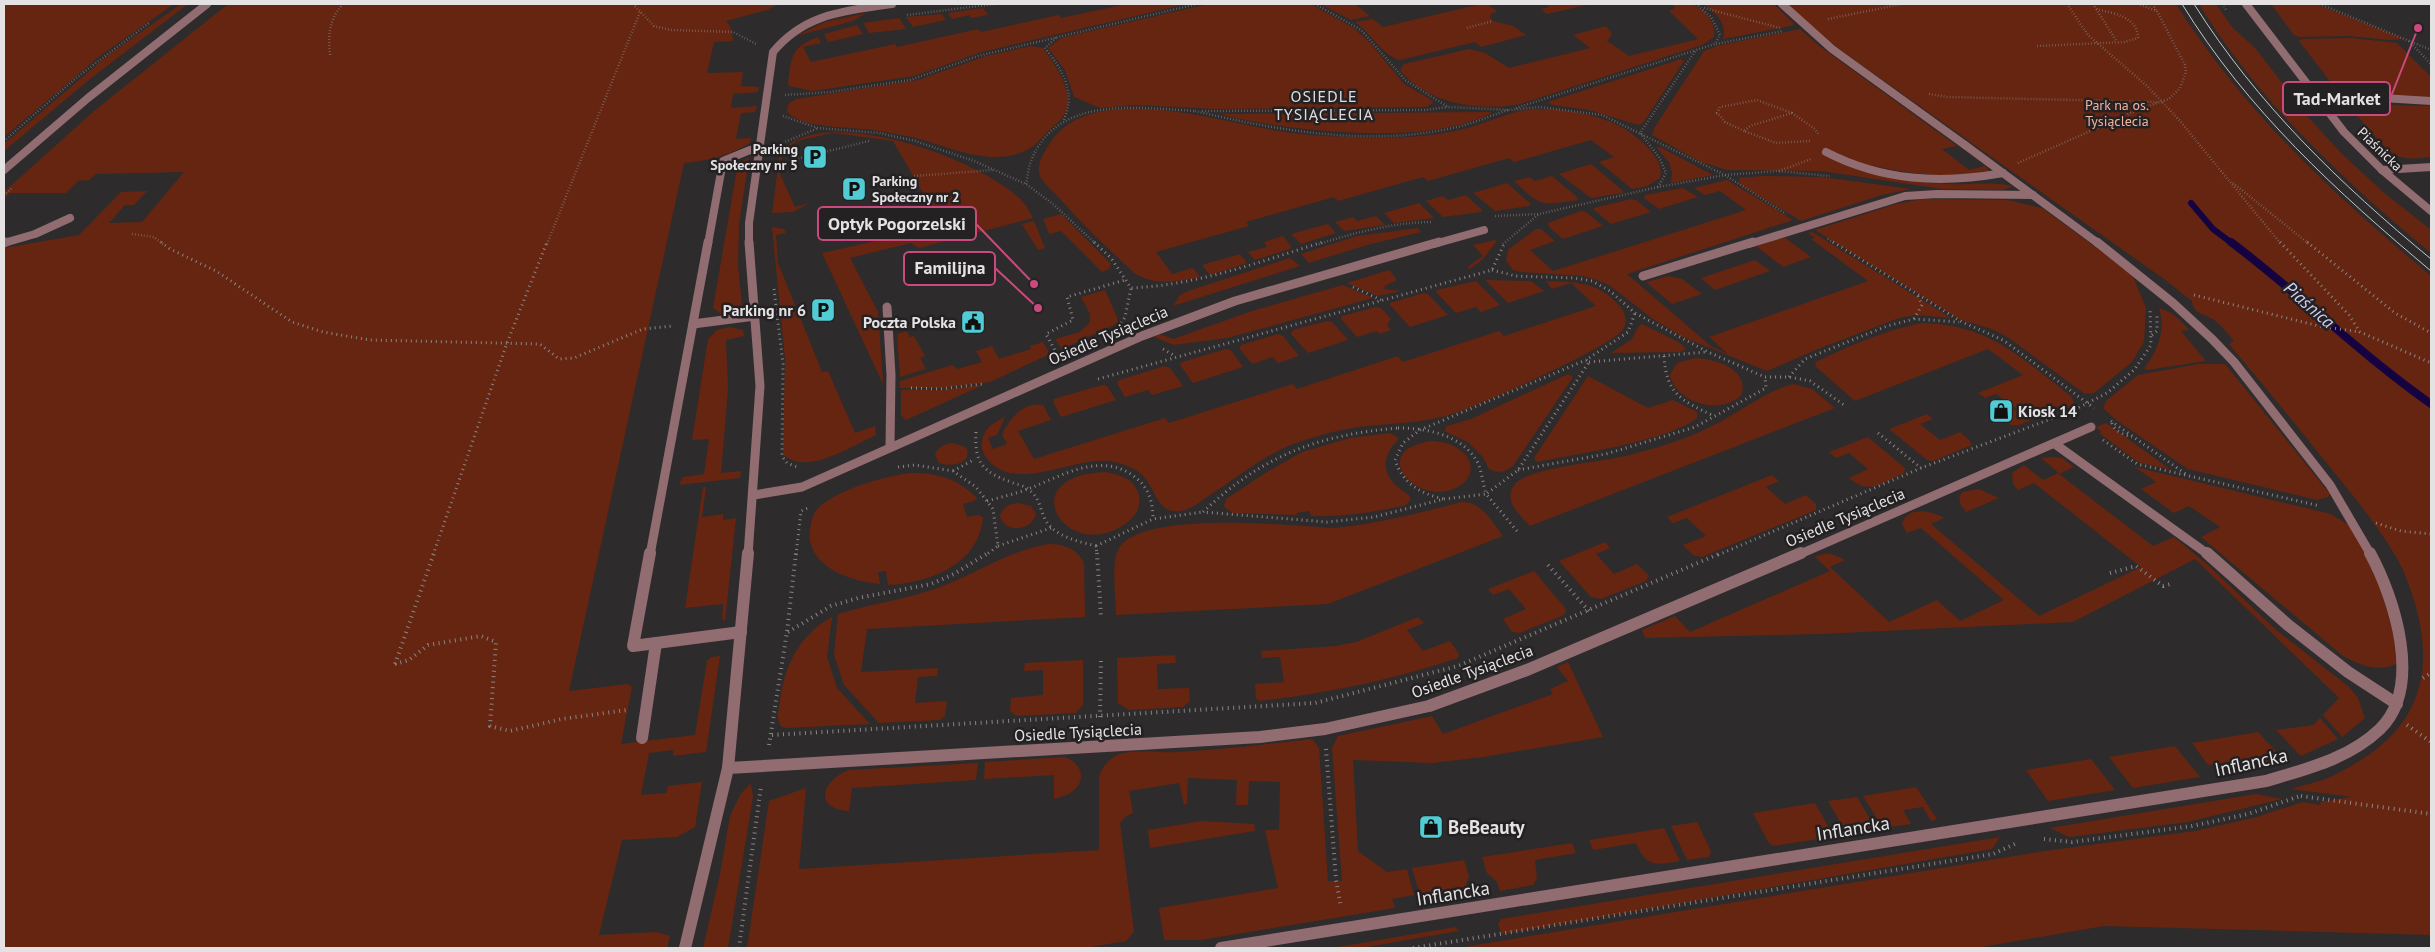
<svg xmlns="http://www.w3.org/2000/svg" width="2435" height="952" viewBox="0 0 2435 952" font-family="'PT Sans',sans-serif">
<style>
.green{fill:#662510}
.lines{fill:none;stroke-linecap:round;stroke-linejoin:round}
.stream-far1{stroke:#150341;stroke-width:6}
.stream{stroke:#150341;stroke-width:8}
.path-far2{stroke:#888687;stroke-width:2.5;stroke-dasharray:0.5 2.5;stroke-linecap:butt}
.path-far1{stroke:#888687;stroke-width:3;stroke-dasharray:1 4;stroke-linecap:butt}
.path{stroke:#888687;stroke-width:4;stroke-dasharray:1 4.5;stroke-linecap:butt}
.service-far2{stroke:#916c71;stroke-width:8}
.service-far1{stroke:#916c71;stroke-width:9}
.service{stroke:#916c71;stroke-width:12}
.pedestrian{stroke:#916c71;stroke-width:8}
.minor-far2{stroke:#916c71;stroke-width:8}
.minor-far1{stroke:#916c71;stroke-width:9}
.minor{stroke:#916c71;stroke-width:12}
.tertiary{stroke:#916c71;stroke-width:8}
.tram{stroke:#c8c5c6;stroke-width:1}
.labels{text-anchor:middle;stroke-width:5;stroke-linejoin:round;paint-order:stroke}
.far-park-label{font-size:14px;fill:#f4b29f;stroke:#242123}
.far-poi-label{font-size:14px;font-weight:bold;fill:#e4e2e3;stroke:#242123;text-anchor:end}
.far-street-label{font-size:14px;fill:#e4e2e3;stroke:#242123}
.far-quarter-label{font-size:16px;letter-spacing:1px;fill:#e0dbde;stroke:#242123}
.poi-label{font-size:16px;font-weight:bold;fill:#e4e2e3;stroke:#242123;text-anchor:end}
.street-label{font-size:16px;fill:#e4e2e3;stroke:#242123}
.water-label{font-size:18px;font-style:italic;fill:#cfcff7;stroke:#242123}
.near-street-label{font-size:19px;fill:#e4e2e3;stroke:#242123}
.near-poi-label{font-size:19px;font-weight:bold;fill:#e4e2e3;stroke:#242123;text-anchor:start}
.leader{fill:none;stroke:#ca4a7d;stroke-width:2}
.callout-dot{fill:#ca4a7d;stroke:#242123;stroke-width:2}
.callout{fill:#242123;stroke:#ca4a7d;stroke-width:2}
.callout-label{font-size:18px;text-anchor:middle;font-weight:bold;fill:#e4e2e3}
</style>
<rect width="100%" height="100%" fill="#2e2b2c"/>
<!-- green -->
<g class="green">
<path d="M 4,4 L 174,4 L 101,55 L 4,137 Z"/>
<path d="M 181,4 L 188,4 L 90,79 L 4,151 L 4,144 L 107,56 Z"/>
<path d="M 228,4 L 779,4 L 767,10 L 726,21 L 731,28 L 733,41 L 714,42 L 707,73 L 743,72 L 741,86 L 759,87 L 758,92 L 733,94 L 731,108 L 757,106 L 755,112 L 741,113 L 736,139 L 751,138 L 750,143 C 729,155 708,161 684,163 L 569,691 L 628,684 L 632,687 L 621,744 L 695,735 L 707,661 L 711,657 L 720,656 L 706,752 L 673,756 L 673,750 L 649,753 L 641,795 L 666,793 L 668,786 L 702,782 L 695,827 L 677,837 L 622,840 L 599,935 L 656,932 L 670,936 L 667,948 L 4,948 L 4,248 L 79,235 L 121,192 L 147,191 L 134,205 L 125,205 L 109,223 L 142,222 L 184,172 L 96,174 L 89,180 L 78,181 L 66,193 L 10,193 L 4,198 L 4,192 L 94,111 Z"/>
<path d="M 1127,4 L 1187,4 L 982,52 L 914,76 L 813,91 L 789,86 L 788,83 C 792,56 790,48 818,37 L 821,43 L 803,47 L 811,62 L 895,44 L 897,47 L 978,29 L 981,32 L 1059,15 L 1061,18 Z"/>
<path d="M 1208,4 L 1311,4 L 1355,29 L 1371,44 L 1404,84 L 1430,99 L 1433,103 L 1426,107 L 1215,109 L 1134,105 L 1100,108 L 1074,97 L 1065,70 L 1048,48 L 1061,38 Z"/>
<path d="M 1320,4 L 1355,4 L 1370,16 L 1351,20 Z"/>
<path d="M 1481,4 L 1487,4 L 1497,11 L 1491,14 L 1490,17 L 1493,21 L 1513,26 L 1526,35 L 1481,47 L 1475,42 L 1400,60 C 1383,56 1371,33 1355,22 L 1373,19 L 1383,27 Z"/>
<path d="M 1555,4 L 1590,4 L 1547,14 L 1541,9 L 1549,7 L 1547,5 L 1556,5 Z"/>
<path d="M 1673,4 C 1679,4 1688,2 1693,5 C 1706,10 1716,23 1714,37 L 1702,45 L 1520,104 C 1480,112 1427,104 1400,70 L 1404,64 L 1469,49 L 1485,53 L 1509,68 L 1590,48 L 1573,35 L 1606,26 L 1612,34 L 1607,41 L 1629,56 L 1698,39 L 1669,11 L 1675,8 Z"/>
<path d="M 1702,4 L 1774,4 L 1795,25 L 1723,39 C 1728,24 1715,11 1702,4 Z"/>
<path d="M 1788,4 L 2176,4 C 2245,113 2333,194 2431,276 L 2431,935 L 2104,926 L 1976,948 L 1458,948 L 2038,852 L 2195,831 L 2253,818 L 2303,802 L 2321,805 L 2320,802 L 2352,797 L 2291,789 C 2303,785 2316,783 2328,778 C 2339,774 2350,766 2361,760 C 2435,714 2435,644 2402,568 C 2382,529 2352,495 2325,461 C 2293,421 2261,382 2229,344 L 2234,341 C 2228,334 2222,326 2214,320 C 2207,315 2192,313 2192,301 L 2164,279 L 1849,56 L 1819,34 Z"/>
<path d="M 2199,4 L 2216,4 L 2232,27 L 2256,49 L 2310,119 L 2342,154 L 2382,191 L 2431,230 L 2431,253 C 2344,181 2258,101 2199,4 Z"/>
<path d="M 2271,4 L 2316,4 L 2404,39 L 2389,40 L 2349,36 L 2299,37 L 2294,35 Z"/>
<path d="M 983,8 L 988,15 L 971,18 L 969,15 L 952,19 L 948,13 Z"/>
<path d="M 866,13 L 853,21 L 796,36 L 825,22 Z"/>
<path d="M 941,14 L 946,20 L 913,27 L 906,17 Z"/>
<path d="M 899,18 L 906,29 L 869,33 L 863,23 Z"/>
<path d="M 857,25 L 863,34 L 828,42 L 824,34 Z"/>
<path d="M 1800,29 L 1818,45 L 1957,146 L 1942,149 L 1969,170 L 1985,166 L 1989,171 C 1980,177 1966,176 1955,176 C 1908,175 1869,166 1823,153 C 1861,175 1905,182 1948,184 C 1970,185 1991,181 2013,186 L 2003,190 L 1943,189 L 1821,171 L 1727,170 L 1701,162 L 1652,135 L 1655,127 L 1704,51 L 1717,46 Z"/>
<path d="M 2351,38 L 2397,43 L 2431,77 L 2431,97 L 2379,96 L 2388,105 L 2431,106 L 2431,157 C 2420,158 2408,160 2397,156 C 2379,148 2315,61 2299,41 L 2301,39 Z"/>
<path d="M 1031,46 L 1043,48 C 1058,69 1083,103 1055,125 C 1044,133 1039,144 1027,150 C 992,168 950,147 916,138 C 904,135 891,133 879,131 C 855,126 803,130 787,112 L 788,104 L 796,99 L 918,80 L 986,56 Z"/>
<path d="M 1681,59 L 1684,61 L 1643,123 L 1638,125 L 1589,110 L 1552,105 L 1548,102 Z"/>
<path d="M 1537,109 C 1579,110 1621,117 1650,150 C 1657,159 1663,166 1660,178 L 1647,186 L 1632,189 L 1599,162 L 1614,157 L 1591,140 L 1514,162 L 1509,158 L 1428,181 L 1423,177 L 1338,201 L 1334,197 L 1246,222 L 1249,226 L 1156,252 L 1172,274 L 1193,268 L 1200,277 C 1176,282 1155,286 1134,273 C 1109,249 1084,226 1061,200 C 1055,193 1046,186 1041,178 C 1035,168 1042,156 1048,146 C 1087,80 1209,119 1268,129 C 1294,134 1321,136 1348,137 C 1386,139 1426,138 1464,129 C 1489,123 1511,110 1537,109 Z"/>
<path d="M 1489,112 L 1492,113 C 1433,143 1326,134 1262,123 C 1249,120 1233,119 1221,114 Z"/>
<path d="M 833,133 L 797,141 L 782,152 L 780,174 L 795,207 L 809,203 L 793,212 L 772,213 L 780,152 C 824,101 985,160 1023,202 C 1027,206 1030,213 1033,218 L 919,248 L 911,243 L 850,258 L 878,312 L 883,384 L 822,253 L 942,226 L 893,141 Z"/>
<path d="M 1660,147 L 1711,174 L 1713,175 L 1671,183 L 1672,173 L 1669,162 L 1657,148 Z"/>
<path d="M 749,158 L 739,224 L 738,265 L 742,306 L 732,312 L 720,313 L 713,308 L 738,163 Z"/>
<path d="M 1591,164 L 1623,191 L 1622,193 L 1591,198 L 1559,174 Z"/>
<path d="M 1552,176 L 1576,196 L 1578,200 C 1539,205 1543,208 1514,181 L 1530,177 L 1535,181 Z"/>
<path d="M 1763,176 L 1822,177 L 1911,189 L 1882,195 L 1801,221 L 1740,184 L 1739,178 Z"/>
<path d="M 1727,180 L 1793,220 L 1627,274 L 1712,347 L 1728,354 L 1709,337 L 1868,281 L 1811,239 L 1815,238 L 1808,233 L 1812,232 L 1951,318 L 1916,315 L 1899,318 L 1818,349 L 1767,371 L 1683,337 L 1653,319 L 1609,285 L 1597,280 L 1582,276 L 1521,272 L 1513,270 L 1506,261 L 1508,250 L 1536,229 L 1541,229 L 1555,241 L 1530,250 L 1553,271 L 1746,210 L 1720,191 L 1705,195 L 1694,188 Z"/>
<path d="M 1507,183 L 1531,204 L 1529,206 L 1495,211 L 1473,193 Z"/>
<path d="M 1683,188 L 1698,197 L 1659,209 L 1644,198 L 1645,195 Z"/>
<path d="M 1466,195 L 1482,210 L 1481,212 L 1443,217 L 1426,201 L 1443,196 L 1448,200 Z"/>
<path d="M 1631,199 L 1636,200 L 1651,212 L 1611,224 L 1594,210 L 1594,208 Z"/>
<path d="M 1923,199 L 2007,200 L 2042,208 L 2132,274 L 2146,308 L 2144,342 L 2132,362 L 2094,393 L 2085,394 L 2009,338 L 1992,329 L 1961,320 L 1815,230 L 1896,204 Z"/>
<path d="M 1419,203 L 1434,218 L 1394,223 L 1384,213 Z"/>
<path d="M 1581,211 L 1586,212 L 1603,226 L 1563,239 L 1549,227 L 1548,223 Z"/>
<path d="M 1061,214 L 1111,264 L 1109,269 L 1102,272 L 1061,231 L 1049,234 L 1043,219 Z"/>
<path d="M 1376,216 L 1385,225 L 1344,231 L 1335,222 L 1353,217 L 1357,221 Z"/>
<path d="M 1034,221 L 1045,248 L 1038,250 L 1022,224 Z"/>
<path d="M 1328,224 L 1336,233 L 1301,244 L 1291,234 Z"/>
<path d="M 772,227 L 784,229 L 786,233 L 776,235 L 778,263 L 822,372 L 828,371 L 855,433 L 875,426 L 876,435 C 852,446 807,476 784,455 L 783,449 L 785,359 Z"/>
<path d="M 1418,228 L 1421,232 L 1367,245 L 1309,263 L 1301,254 L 1357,236 Z"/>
<path d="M 1283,236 L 1291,246 L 1290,249 L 1255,260 L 1248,252 L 1267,247 L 1264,242 Z"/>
<path d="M 1784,237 L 1811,257 L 1783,267 L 1756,246 Z"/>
<path d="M 1495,240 L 1497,241 L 1483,259 L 1470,269 L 1467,267 L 1483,256 L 1473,245 Z"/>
<path d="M 1240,254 L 1247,263 L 1210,275 L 1202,265 Z"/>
<path d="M 1290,258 L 1300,266 L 1173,306 L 1180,295 L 1188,291 Z"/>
<path d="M 1755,260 L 1770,271 L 1715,290 L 1701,278 Z"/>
<path d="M 1389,270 L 1397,280 L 1385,286 L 1384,289 L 1401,291 L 1378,296 L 1347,283 Z"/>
<path d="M 1669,276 L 1682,279 L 1702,294 L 1672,304 L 1646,282 Z"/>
<path d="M 1485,280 L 1531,281 L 1544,291 L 1508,303 Z"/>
<path d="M 1476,281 L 1500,305 L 1481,312 L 1476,307 L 1456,313 L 1436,292 L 1437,290 Z"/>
<path d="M 1546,281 C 1569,282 1589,281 1608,295 C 1618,303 1630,314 1624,328 C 1617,345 1471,409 1446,416 C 1420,423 1394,423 1368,426 C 1343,428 1320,435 1296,443 C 1265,454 1238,477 1210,495 C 1201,501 1191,510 1180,511 C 1158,514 1156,491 1145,478 C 1138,469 1126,465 1115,462 C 1079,453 1018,494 989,461 C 982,454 980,446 983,437 C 986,426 996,422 1005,417 L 997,435 L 988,438 L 993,449 L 1007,444 L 1002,434 C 1010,419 1023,401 1043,405 L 1051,420 L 1018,431 L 1034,459 L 1165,418 L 1169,423 L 1293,384 L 1297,389 L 1398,356 L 1403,362 L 1499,331 L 1504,336 L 1596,306 L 1571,283 L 1552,289 Z"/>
<path d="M 1343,285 L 1373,298 L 1227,338 L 1174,345 L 1154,337 L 1160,334 L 1173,339 L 1252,311 Z"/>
<path d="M 1105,290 L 1117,317 L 1118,323 L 1062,349 L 1055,339 L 1080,332 L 1090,322 L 1090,314 L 1081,297 Z"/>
<path d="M 1424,293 L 1428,294 L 1448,315 L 1410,327 L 1390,305 L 1390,303 Z"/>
<path d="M 1376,307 L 1381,308 L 1391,319 L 1387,325 L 1391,330 L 1379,334 L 1377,331 L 1357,337 L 1341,319 L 1342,316 Z"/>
<path d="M 2159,308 C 2172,312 2180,319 2189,330 L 2181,331 L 2206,361 L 2147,370 L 2144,368 C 2158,352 2166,329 2159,308 Z"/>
<path d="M 1327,321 L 1332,322 L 1348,340 L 1308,353 L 1291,334 L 1293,330 Z"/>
<path d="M 1922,323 C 1991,325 2019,357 2071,396 L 2074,403 L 2069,408 L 2064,407 L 2019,425 L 2011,425 L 2000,416 L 2017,409 L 1996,394 L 1985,398 L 1978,393 L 2023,375 L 1988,349 L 1855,401 L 1815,366 L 1816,362 C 1848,346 1886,330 1922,323 Z"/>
<path d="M 1642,324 L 1680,343 L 1686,349 L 1680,352 L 1611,353 L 1632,339 L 1638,327 Z"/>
<path d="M 730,327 L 743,330 L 744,336 L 726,340 L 728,389 L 721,473 L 741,471 L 740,478 L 679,485 L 683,477 L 704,474 L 709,439 L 692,440 L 708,339 L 717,330 Z"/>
<path d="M 907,331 L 910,337 L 914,336 L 925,356 L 920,358 L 926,369 L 900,377 L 897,334 Z"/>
<path d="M 1278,334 L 1283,336 L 1299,356 L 1278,363 L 1273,357 L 1252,364 L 1239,348 L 1241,345 Z"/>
<path d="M 1043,342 L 1050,354 L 990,382 L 940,388 L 900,388 L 900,381 L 952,365 L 957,369 L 982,362 L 976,351 L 992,346 L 999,359 L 1031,349 L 1030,346 Z"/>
<path d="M 1226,349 L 1231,350 L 1243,367 L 1193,383 L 1180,365 L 1182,362 Z"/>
<path d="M 1695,358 C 1715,359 1748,368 1742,394 C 1723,416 1676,404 1670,375 L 1677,363 Z"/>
<path d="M 2199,364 L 2225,364 L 2330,494 L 2328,497 L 2317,500 L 2188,469 L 2116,420 L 2103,408 L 2106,401 L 2138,375 Z"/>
<path d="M 1165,366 L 1170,368 L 1183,386 L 1152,395 L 1148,390 L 1125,397 L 1117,383 L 1119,380 Z"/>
<path d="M 1568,374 L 1573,377 L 1513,466 C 1505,472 1499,474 1489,469 L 1483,457 L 1468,442 L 1444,431 L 1447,426 L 1471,419 Z"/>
<path d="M 1588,376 L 1648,408 L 1673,400 L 1697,412 L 1697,418 C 1666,442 1578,453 1538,462 L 1535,460 L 1534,458 Z"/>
<path d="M 1793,384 L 1812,389 L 1835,408 L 1530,526 C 1519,514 1502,500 1515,484 C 1528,468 1598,462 1621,457 C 1654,449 1688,439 1718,423 C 1742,410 1767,391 1793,384 Z"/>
<path d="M 983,385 L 906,420 L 901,415 L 901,390 L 940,390 Z"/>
<path d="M 1102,385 L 1107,386 L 1116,400 L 1061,417 L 1053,402 L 1054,399 Z"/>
<path d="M 1927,414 L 1933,419 L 1920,424 L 1940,440 L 1960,432 L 1970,441 L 1972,445 L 1933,461 L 1927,460 L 1889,429 Z"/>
<path d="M 2106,423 L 2171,470 L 2138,462 L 2099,433 L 2102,432 L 2096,427 Z"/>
<path d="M 1390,433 L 1397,437 L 1398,440 C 1382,455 1381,474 1399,488 C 1404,492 1408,493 1411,499 L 1406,505 C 1375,512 1344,517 1311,516 L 1309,511 L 1296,513 L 1297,515 L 1233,513 L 1224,507 L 1226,499 L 1267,472 L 1302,452 L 1350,438 Z"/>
<path d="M 1868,437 L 1905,468 L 1904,473 C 1883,482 1869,496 1849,478 L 1868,469 L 1849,453 L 1836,458 L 1829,452 Z"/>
<path d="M 1432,441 C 1441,442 1449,443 1457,448 C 1476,459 1475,479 1456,488 C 1416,507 1366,450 1432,441 Z"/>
<path d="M 952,443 L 963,446 L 967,449 C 971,465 949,467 939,463 L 935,455 C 938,447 944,444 952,443 Z"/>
<path d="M 2055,457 L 2062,458 L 2074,467 L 2059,474 L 2153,546 L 2174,537 L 2209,566 L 2275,629 L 2349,687 L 2358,698 L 2365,718 L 2342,737 L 2323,715 L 2339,698 L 2195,559 L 2073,622 L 1822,634 L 1645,638 L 1642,630 L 1675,616 L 1690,632 L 1830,571 L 1815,557 C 1827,551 1834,554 1845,560 L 1830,567 L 1889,622 L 1937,600 L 1960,621 L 2004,600 L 1921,528 L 1907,533 L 1902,524 C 1907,506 1931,510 1944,518 L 1931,524 L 2039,616 L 2141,567 L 2034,483 L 2018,490 L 2013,484 L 2012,473 L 2024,465 L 2043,480 L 2059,473 L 2041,458 Z"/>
<path d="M 2135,467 L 2331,514 L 2352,527 L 2386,588 L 2398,663 C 2377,673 2363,666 2343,656 L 2201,537 L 2220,527 L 2189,506 L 2174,513 L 2141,489 L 2156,482 Z"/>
<path d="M 1105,472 C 1115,474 1126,476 1133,484 C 1143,495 1141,512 1129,521 C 1069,569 1008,476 1105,472 Z"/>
<path d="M 910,473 C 937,473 957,478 977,498 L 974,501 L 963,504 L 967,517 L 978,515 L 983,517 C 979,565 929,583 888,585 L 886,571 L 878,572 L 880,584 C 851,582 805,566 810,530 C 811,524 812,516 815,512 C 830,491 886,476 910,473 Z"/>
<path d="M 1772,475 L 1779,481 L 1766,487 L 1785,504 L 1806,495 L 1816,504 L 1816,510 L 1702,557 L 1693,555 L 1683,545 L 1706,536 L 1687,518 L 1673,523 L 1667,517 Z"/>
<path d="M 703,487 L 706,487 L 702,517 L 723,514 L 723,520 L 736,518 L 725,621 L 722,619 L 723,604 L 685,608 Z"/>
<path d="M 1979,489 L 1999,498 L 1966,512 L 1961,505 L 1959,498 L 1962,492 Z"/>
<path d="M 1462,502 C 1481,501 1492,522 1503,536 L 1328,604 L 1116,615 C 1116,598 1111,565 1118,550 C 1139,509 1292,526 1334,528 C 1378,524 1419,513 1462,502 Z"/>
<path d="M 1018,503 L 1031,506 L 1036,514 C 1032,531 1005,534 1000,516 C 1003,507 1009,504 1018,503 Z"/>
<path d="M 1605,542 L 1610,548 L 1596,554 L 1614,574 L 1637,564 L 1649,576 L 1646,581 L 1601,599 L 1591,597 L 1559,561 Z"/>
<path d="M 1048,544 C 1063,544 1077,548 1084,563 L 1085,617 L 867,629 L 861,672 L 938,668 L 937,676 L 918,677 L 915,703 L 947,701 L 945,716 L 940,720 L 879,723 L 844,685 L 834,655 L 838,614 C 871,604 906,599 938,588 C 976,574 1008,551 1048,544 Z"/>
<path d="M 1534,571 L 1566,609 L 1564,615 L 1520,633 L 1512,632 L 1503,619 L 1526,609 L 1509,589 L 1493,595 L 1488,589 Z"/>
<path d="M 832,617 L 827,657 L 837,688 L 870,724 L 786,728 L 782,727 C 775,719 779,710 780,700 C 785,665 799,635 832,617 Z"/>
<path d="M 1418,617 L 1424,623 L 1407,630 L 1423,651 L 1450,641 L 1459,654 L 1458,658 C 1391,680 1329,693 1259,701 L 1256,698 L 1255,684 L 1284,682 L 1280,657 L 1262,658 L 1261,651 L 1335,646 L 1356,642 Z"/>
<path d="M 1175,655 L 1176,663 L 1157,664 L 1158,689 L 1189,688 L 1190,701 L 1183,707 L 1129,710 L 1118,703 L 1117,658 Z"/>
<path d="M 1083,660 L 1083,705 L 1076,713 L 1016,716 L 1010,711 L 1011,698 L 1043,695 L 1043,670 L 1024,671 L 1025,663 Z"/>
<path d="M 1568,662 L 1603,737 L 1483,757 L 1432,763 L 1353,760 L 1358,851 L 1387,872 L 1407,869 L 1414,895 L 1392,899 L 1395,908 L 1201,940 L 1164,940 L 1159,908 L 1278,888 L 1265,830 L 1279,830 L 1280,782 L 1249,781 L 1248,805 L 1236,805 L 1237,780 L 1188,778 L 1187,804 L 1184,805 L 1179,783 L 1129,791 L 1133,813 L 1126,816 L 1120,823 L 1134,932 L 1126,941 L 1085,948 L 747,948 L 769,801 L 806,788 L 799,869 L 1099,850 L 1099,776 C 1103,766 1109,758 1119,754 C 1137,749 1159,753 1177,752 C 1222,750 1267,744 1312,739 L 1319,748 L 1328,881 L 1342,881 L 1332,748 L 1338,736 L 1432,716 L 1443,734 L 1553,694 L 1550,689 L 1568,681 L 1557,667 Z"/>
<path d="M 2320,718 L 2338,739 L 2301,756 L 2276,730 L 2313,725 Z"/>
<path d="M 2258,732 L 2281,757 L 2281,762 L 2240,771 L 2232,762 L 2208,765 L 2192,743 Z"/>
<path d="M 2175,746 L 2200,777 L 2133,788 L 2109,757 Z"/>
<path d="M 1065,757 C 1080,762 1088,779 1073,791 C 1068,795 1061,797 1054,799 L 1054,775 L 984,779 L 985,762 Z"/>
<path d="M 2091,759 L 2115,790 L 2048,801 L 2026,770 Z"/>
<path d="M 978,763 L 976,780 L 852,788 L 849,811 C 813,809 822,780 849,770 Z"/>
<path d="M 751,784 L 753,797 L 728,948 L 703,948 L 720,874 L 730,816 L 741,793 Z"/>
<path d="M 1916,787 L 1937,819 L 1931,821 L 1923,807 L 1903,810 L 1911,824 L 1883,828 L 1863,796 Z"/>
<path d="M 2256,794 L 2282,799 L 2188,822 L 2069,837 L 2050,828 Z"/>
<path d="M 1857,797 L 1876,829 L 1850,834 L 1843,827 L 1828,801 Z"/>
<path d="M 1815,803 L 1830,830 L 1831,837 L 1773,846 L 1768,842 L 1753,813 Z"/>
<path d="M 1202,821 L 1254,824 L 1255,831 L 1150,848 L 1148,830 Z"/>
<path d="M 1697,822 L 1711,851 L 1709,857 L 1687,860 L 1671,826 Z"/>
<path d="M 1664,828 L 1680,861 C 1655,865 1647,868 1636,843 L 1593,850 L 1589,840 Z"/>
<path d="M 2000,837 L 1992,849 L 1502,934 L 1498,924 L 1501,919 Z"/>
<path d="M 1572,843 L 1576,853 L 1535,860 L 1537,878 L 1533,885 L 1500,891 L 1497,882 L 1487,873 L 1482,857 Z"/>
<path d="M 1464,860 L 1469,876 L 1465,887 L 1420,895 L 1412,868 Z"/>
<path d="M 1455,927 L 1459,931 L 1361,948 L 1332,948 Z"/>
</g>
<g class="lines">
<!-- stream-far1 -->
<path class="stream-far1" d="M 2191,203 L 2213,229 L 2233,244"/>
<!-- stream -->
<path class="stream" d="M 2231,242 C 2300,294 2361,355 2431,404"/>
<!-- path-far2 -->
<g class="path-far2">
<path d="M 633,4 L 654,26 L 671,30 L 733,32 L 756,44"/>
<path d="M 1315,4 L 1361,30 L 1405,80 L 1448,107 L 1510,110 L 1540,107 L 1602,115 L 1725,175 L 1786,214"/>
<path d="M 2067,4 L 2088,35 L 2147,86 L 2180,121 L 2281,244"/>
<path d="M 2093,4 L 2117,42"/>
<path d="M 2153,4 L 2156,11"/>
<path d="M 2222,4 L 2227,11"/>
<path d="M 2320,4 L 2431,50"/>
<path d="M 1704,8 L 1780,28"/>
<path d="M 907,15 L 995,4"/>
<path d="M 1828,19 L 1902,4"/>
<path d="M 1467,28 L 1493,21"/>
<path d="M 1056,38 L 1045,48 C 1063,71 1077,93 1063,121"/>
<path d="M 2409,41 L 2431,64"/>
<path d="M 1716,44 L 1783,31"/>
<path d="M 2037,46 L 2124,42 L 2138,38 C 2138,17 2113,13 2096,9"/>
<path d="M 330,55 C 328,35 329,19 343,4"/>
<path d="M 1929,94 L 1947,97 L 2158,102"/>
<path d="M 785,95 L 830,92 L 910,80 L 978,56 L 1197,4"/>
<path d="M 1516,108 L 1696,50"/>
<path d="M 1195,111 C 1280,131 1374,148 1461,126 C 1477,122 1492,115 1508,110"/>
<path d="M 1202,111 L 1425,110 L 1448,107"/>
<path d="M 783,116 L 818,128 L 879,133 L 915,141 L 974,161 L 1026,184 L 1053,204 L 1096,244"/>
<path d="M 1744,131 L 1725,122 L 1717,113 L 1720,107 L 1757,100 L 1792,113"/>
<path d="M 4,141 L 76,78 L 149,23"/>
<path d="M 1810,141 L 1776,143 L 1744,131 L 1750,126 L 1792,113 L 1815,129 L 1819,135"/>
<path d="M 780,144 L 818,128"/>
<path d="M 781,163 L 869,141"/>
<path d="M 2018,163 L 2140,109 L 2169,99 L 2180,88 L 2186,72 L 2185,65 L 2157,11 L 2138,4"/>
<path d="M 1779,171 L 1811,159"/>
<path d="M 914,176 L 993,170"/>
<path d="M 2233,183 L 2309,244"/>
<path d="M 1026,184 C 1028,177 1028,168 1031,161 C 1057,94 1139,108 1195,111"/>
<path d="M 1658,187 L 1666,173 L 1659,157 L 1640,133 L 1696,50 L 1715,44 L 1720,35 L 1711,17 L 1696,4"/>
<path d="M 4,195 L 13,187"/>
<path d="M 1495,216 L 1539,214"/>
<path d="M 132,234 L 154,237 L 163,244"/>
<path d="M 1828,239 L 1835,244"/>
<path d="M 547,244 L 640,12"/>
<path d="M 1319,244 C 1354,233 1394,222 1432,222"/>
<path d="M 1503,244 L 1539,214 L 1658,187 L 1725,175 L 1777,171 L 1830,176"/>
</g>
<!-- path-far1 -->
<g class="path-far1">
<path d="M 161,242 L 170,249 L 216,271 L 292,322 L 323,332 L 370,340 L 540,344 L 559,359 L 574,358 L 643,329 L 673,326"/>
<path d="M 1094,242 L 1111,258 L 1131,288 C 1198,285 1259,262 1323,242"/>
<path d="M 1833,242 L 1962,322 L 2003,340 L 2094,408"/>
<path d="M 2280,242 L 2349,315 L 2360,332 L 2431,363"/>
<path d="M 2307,242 L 2395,313 L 2431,333"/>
<path d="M 1492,270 L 1516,276 L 1575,278 L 1592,281 L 1610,291 L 1635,313 L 1708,352 L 1765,377 L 1789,377 L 1810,381 L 1844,405"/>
<path d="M 1353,287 L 1381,300"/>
<path d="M 774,289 L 783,364 L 782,456 L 787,463 L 797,467"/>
<path d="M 2194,295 L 2319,326 L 2360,332"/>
<path d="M 1914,319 L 1922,305 L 1918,296"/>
<path d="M 1121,323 L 1125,317 L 1131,288"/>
<path d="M 2152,335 L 2157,331 L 2157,315"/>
<path d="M 1163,349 L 1175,356"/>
<path d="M 1057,354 L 1046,334 L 1073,320 L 1067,297 L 1125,280"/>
<path d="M 1664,356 C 1666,394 1682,401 1714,416"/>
<path d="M 1589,362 L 1706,352"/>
<path d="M 1789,377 L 1805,359 L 1887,326 L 1914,319 L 1959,322"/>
<path d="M 1098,379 L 1492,270 L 1505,242"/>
<path d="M 911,388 L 940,389 L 982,384"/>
<path d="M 2111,421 L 2187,475"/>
<path d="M 2112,423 C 2114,431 2124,435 2132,437"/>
<path d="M 1398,428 C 1427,428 1463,435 1478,463 C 1482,473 1483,484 1486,494 L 1444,499 L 1374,517 L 1327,522 L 1203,512 C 1262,456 1317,435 1398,428 Z"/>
<path d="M 976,432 C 974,463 983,472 1011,482 C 1017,485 1024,485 1029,490 C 1038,496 1040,507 1044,517 C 1052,536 1077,541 1096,546 L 1097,555"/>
<path d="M 1878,433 L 1921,468"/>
<path d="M 2103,440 L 2137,464 L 2320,506"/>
<path d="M 898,467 L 915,465 L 953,471 L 976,487 L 993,509 L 998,546 L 986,555"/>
<path d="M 1518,470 L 1606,454 L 1695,427 L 1766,388 L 1765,377"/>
<path d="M 953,471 L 975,459"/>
<path d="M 1443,499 C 1420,493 1403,484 1395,460 L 1403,443 L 1420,430 L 1586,360"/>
<path d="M 987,501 C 1001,497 1015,494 1028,489 C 1062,476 1102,450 1136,478 C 1149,488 1153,503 1153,519"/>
<path d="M 2376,523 L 2401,531 L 2431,534"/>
<path d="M 1517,531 L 1486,494 L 1518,470 L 1589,362 L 1586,360 L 1628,332 L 1635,313"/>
<path d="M 998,546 L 1051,528"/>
<path d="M 1096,546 L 1153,519 L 1203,512"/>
<path d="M 433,555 L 507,343 L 547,242"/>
<path d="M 796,555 L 801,511 L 810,507"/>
<path d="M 1718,555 L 1921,468 L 2072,411 L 2107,393 L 2134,370 L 2151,345 L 2150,310"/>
</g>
<!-- path -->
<g class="path">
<path d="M 1097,553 L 1101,616"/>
<path d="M 1548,565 L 1589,611"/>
<path d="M 2110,573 L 2136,566 L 2163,586 L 2171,584"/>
<path d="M 788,632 L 831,606 L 858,598 L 931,584 L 954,574 L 988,553"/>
<path d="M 395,664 L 434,553"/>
<path d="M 395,664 L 409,660 L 428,645 L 481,636 L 496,642 L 490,726 L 510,731 L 562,719 L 627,710"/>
<path d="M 2423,678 L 2431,673"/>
<path d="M 1100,717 L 1101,659"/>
<path d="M 2407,725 L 2431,742"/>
<path d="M 772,735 L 1315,703 L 1458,666 L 1721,553"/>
<path d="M 769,745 L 787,632 L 796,553"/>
<path d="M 1326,749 L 1336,880 L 1341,907"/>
<path d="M 2301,796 L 2431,814"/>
<path d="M 2044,839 L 2072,842 L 2192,826 L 2248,814 L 2300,796"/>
<path d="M 739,948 L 761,786"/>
<path d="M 1413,948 L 1993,854 L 2015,844"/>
</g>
<!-- service-far2 -->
<g class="service-far2">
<path d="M 1826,152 C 1882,181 1941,184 2003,173"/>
<path d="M 4,243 L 35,234 L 70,218"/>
<path d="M 708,244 L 723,161 L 750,150 L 760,149"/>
<path d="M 1749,244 L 1905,196 L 1937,194 L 2033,195"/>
</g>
<!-- service-far1 -->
<g class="service-far1">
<path d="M 4,243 L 6,242"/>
<path d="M 1643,276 L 1753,242"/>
<path d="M 887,307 L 891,375 L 890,447"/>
<path d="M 693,324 L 755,316"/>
<path d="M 650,555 L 708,242"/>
</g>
<!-- service -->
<g class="service">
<path d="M 650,553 L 633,646 L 741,632"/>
<path d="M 642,738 L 656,643"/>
</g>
<!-- pedestrian -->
<path class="pedestrian" d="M 1782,4 L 1832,49 L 1965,145"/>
<!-- minor-far2 -->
<g class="minor-far2">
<path d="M 2246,4 L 2344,132 L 2382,170 L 2431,211"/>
<path d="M 2382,98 L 2431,101"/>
<path d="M 1965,145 L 2099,244"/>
<path d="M 2382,170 L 2431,167"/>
<path d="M 749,244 L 749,223 L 773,52 C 805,13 845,11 892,4"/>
<path d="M 1434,244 L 1484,230"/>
</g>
<!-- minor-far1 -->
<g class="minor-far1">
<path d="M 2097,242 L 2173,303 L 2212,339 L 2234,362 L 2330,485 L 2371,555"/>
<path d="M 2055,444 L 2209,555"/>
<path d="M 754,495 L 802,487 L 1142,336 L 1235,301 L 1439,242"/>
<path d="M 748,555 L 760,386 L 749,242"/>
<path d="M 1798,555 L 2091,427"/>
</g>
<!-- minor -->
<g class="minor">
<path d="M 2207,553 L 2288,625 L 2348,672 L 2397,704"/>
<path d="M 728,768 L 1260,737 L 1325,729 L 1429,706 L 1527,670 L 1801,553"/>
<path d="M 685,948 L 728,768 L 748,553"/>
<path d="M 1221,948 L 2266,781 C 2306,769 2349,759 2380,729 C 2423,687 2395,599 2370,553"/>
</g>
<!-- tertiary -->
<path class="tertiary" d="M 4,170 L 88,98 L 207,4"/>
<!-- tram -->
<g class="tram">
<path d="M 2182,4 C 2247,110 2337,192 2431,271"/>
<path d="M 2194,4 C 2257,104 2340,184 2431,259"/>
</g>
</g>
<!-- icons -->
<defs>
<symbol id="parking-square" viewBox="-11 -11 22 22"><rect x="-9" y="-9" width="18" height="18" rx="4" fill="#51ccd5" stroke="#242123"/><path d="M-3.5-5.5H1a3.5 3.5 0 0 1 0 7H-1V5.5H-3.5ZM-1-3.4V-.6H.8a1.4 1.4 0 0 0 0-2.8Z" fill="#111"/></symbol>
<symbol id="civic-square" viewBox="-11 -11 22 22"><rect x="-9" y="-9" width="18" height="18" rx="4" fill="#51ccd5" stroke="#242123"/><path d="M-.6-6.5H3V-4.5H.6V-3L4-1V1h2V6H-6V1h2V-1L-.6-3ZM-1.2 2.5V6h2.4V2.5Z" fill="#111"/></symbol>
<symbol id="shop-square" viewBox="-11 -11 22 22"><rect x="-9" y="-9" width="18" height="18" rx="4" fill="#51ccd5" stroke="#242123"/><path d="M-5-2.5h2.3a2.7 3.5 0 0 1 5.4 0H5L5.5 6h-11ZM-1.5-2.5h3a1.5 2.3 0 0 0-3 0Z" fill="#111"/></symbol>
</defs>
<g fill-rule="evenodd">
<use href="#parking-square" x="801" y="143" width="28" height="28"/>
<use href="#parking-square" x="840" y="175" width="28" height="28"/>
<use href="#parking-square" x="809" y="296" width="28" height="28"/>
<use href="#civic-square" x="959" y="308" width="28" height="28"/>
<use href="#shop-square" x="1987" y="397" width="28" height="28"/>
<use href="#shop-square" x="1417" y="813" width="28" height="28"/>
</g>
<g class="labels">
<!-- far-park labels -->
<g class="far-park-label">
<text x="2117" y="110">Park na os.<tspan x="2117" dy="16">Tysiąclecia</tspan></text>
</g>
<!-- far-poi labels -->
<g class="far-poi-label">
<text x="798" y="154">Parking<tspan x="798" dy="16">Społeczny nr 5</tspan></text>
<text x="872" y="186" text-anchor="start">Parking<tspan x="872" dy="16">Społeczny nr 2</tspan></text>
</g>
<!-- far-street labels -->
<g class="far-street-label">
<text transform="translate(2380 149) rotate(44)" y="5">Piaśnicka</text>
</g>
<!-- far-quarter labels -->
<g class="far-quarter-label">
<text x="1324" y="102">OSIEDLE<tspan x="1324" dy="18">TYSIĄCLECIA</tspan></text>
</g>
<!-- poi labels -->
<g class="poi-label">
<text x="806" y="316">Parking nr 6</text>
<text x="956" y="328">Poczta Polska</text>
<text x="2018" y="417" text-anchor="start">Kiosk 14</text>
</g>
<!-- street labels -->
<g class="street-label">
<text transform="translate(1108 335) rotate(-23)" y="6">Osiedle Tysiąclecia</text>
<text transform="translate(1845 517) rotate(-23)" y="6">Osiedle Tysiąclecia</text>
<text transform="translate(1472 671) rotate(-20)" y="6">Osiedle Tysiąclecia</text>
<text transform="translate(1078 732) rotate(-3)" y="6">Osiedle Tysiąclecia</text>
</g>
<!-- water labels -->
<g class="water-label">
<text transform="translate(2309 305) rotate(41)" y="6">Piaśnica</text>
</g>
<!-- near-street labels -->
<g class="near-street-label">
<text transform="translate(2251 762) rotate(-12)" y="7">Inflancka</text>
<text transform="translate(1853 828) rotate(-9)" y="7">Inflancka</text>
<text transform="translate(1453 893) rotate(-9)" y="7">Inflancka</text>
</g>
<!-- near-poi labels -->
<g class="near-poi-label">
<text x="1448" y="834">BeBeauty</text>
</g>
</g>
<!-- callouts -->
<path class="leader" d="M2418 28L2390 99M1034 284L976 224M1038 308L995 268"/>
<g class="callout-dot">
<circle cx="2418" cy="28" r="5"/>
<circle cx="1034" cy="284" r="5"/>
<circle cx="1038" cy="308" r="5"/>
</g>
<g class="callout">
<rect x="2283" y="82" width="107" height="33" rx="5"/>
<rect x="818" y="207" width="158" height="33" rx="5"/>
<rect x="904" y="252" width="91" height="33" rx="5"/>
</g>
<g class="callout-label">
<text x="2337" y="105">Tad-Market</text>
<text x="897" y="230">Optyk Pogorzelski</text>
<text x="950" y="274">Familijna</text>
</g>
<!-- border -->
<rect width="2435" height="952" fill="none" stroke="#e4e2e3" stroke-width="10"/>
</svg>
